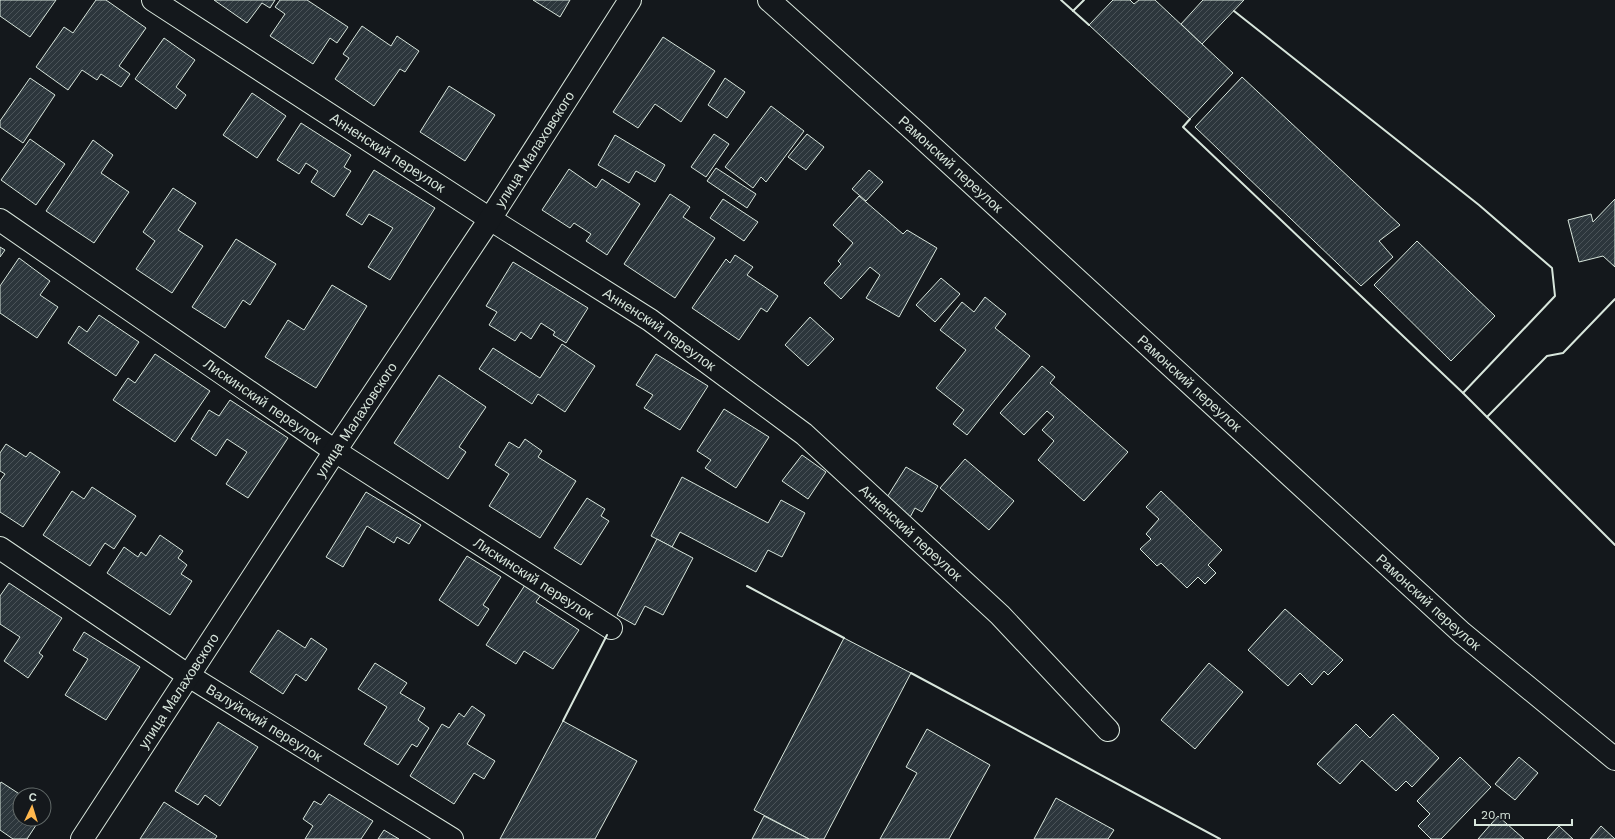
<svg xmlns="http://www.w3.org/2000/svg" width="1615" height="839" viewBox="0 0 1615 839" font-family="'Work Sans',sans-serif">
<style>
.building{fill:url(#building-hatch);stroke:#d8e6dc}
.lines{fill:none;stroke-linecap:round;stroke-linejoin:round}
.minor-casing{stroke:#d8e6dc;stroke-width:24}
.minor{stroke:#14181c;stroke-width:22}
.wall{stroke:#d8e6dc;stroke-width:2}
.labels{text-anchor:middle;stroke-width:3;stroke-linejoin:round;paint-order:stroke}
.street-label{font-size:14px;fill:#d8e6dc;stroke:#14181c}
</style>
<defs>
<pattern id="building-hatch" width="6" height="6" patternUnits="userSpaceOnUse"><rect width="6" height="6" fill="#2c363c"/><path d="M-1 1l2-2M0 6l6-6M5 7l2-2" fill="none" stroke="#4a5358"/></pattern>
</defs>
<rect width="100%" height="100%" fill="#14181c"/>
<!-- building -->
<g class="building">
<path d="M 0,0 L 56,0 L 30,37 L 0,16 Z"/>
<path d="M 96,0 L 106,0 L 146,28 L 119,66 L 130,74 L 121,87 L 101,74 L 97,80 L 82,70 L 68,90 L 36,67 L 64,27 L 73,33 Z"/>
<path d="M 214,0 L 275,0 L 270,8 L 262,3 L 247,23 Z"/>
<path d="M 280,0 L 307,0 L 348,27 L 337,43 L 330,38 L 313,64 L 270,36 L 285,14 L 275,7 Z"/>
<path d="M 533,0 L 570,0 L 560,17 Z"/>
<path d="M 1113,0 L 1130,0 L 1134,4 L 1139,0 L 1155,0 L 1233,73 L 1190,119 L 1089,25 Z"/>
<path d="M 1203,0 L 1244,0 L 1202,44 L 1181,24 Z"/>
<path d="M 362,26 L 391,46 L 397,36 L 419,51 L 405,72 L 400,69 L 374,106 L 335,79 L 349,58 L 343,54 Z"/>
<path d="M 663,37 L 715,71 L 681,122 L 655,104 L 638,128 L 613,112 Z"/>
<path d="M 164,38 L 195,60 L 176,87 L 186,95 L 176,109 L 135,79 Z"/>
<path d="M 1242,77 L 1400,225 L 1379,241 L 1393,257 L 1361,286 L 1195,127 Z"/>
<path d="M 30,78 L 55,95 L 23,143 L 0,127 L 0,121 Z"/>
<path d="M 725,78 L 745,92 L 727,118 L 708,105 Z"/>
<path d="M 449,86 L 495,115 L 465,161 L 420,132 Z"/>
<path d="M 252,93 L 286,116 L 257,158 L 223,135 Z"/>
<path d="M 771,106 L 804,131 L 766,182 L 761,177 L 753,188 L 725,167 Z"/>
<path d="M 301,123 L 351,155 L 344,167 L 351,171 L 334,197 L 311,182 L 318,171 L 306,163 L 299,174 L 277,160 Z"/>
<path d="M 714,134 L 729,144 L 706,177 L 691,167 Z"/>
<path d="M 807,134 L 824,147 L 806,170 L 788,157 Z"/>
<path d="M 615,135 L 665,165 L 655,182 L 636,171 L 629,183 L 598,165 Z"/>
<path d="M 30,139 L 65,164 L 36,205 L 1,180 Z"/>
<path d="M 93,140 L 113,155 L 101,173 L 129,192 L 94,243 L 46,211 Z"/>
<path d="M 716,168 L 756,194 L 747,208 L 707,181 Z"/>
<path d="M 569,169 L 596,188 L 602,179 L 640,204 L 607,255 L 586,241 L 591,234 L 574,223 L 570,228 L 542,210 Z"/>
<path d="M 374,170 L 435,208 L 390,280 L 368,267 L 393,228 L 369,214 L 362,225 L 346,215 Z"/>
<path d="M 869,170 L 883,182 L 866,201 L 852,189 Z"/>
<path d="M 173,188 L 196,203 L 178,230 L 203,246 L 172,293 L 136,269 L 155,241 L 143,232 Z"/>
<path d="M 670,194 L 690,207 L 683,217 L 715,238 L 675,298 L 624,264 Z"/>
<path d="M 859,196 L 903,234 L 907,230 L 937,248 L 899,317 L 866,298 L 880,275 L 870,267 L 841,299 L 824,283 L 841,264 L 838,261 L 853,243 L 833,225 Z"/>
<path d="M 723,199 L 758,222 L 744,241 L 710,218 Z"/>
<path d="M 1615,199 L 1615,267 L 1603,256 L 1579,262 L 1568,220 L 1591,214 L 1593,222 Z"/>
<path d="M 236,239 L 276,264 L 250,305 L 243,300 L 225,328 L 192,307 Z"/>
<path d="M 1417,241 L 1495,316 L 1451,361 L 1374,285 Z"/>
<path d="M 0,247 L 5,250 L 0,257 Z"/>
<path d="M 735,255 L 753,267 L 747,275 L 778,296 L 767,312 L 761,308 L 739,340 L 692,308 L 726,259 L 730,263 Z"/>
<path d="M 19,258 L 50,281 L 40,295 L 58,307 L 37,338 L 0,313 L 0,286 Z"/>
<path d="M 513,262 L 588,308 L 566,343 L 553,335 L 555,332 L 541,323 L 531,339 L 521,332 L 515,341 L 489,325 L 497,312 L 486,306 Z"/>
<path d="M 941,278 L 960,294 L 935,322 L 916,305 Z"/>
<path d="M 332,285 L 367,306 L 316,388 L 265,357 L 288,320 L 304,330 Z"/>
<path d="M 985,297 L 1006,314 L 995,328 L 1030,356 L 967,435 L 953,424 L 964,410 L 936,388 L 966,350 L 940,330 L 962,302 L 974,312 Z"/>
<path d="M 99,315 L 139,342 L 116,376 L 68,343 L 79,326 L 87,332 Z"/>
<path d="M 810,317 L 834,339 L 808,366 L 785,345 Z"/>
<path d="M 562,344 L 595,366 L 565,412 L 538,394 L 532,404 L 479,369 L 493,348 L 540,378 Z"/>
<path d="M 155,354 L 210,391 L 175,442 L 113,400 L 128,378 L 135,383 Z"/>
<path d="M 656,354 L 708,386 L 680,430 L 644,408 L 653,395 L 636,385 Z"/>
<path d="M 1042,366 L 1055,377 L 1050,383 L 1128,452 L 1084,501 L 1038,460 L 1054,441 L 1042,430 L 1054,417 L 1047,411 L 1024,435 L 1000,413 Z"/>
<path d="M 439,375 L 486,407 L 459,447 L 466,452 L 448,479 L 394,443 Z"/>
<path d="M 230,400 L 288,438 L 248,498 L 226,484 L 247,452 L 227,439 L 216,456 L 191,439 L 209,410 L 219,416 Z"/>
<path d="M 724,409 L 769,437 L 736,488 L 705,468 L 711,460 L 697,451 Z"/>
<path d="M 525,439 L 542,451 L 538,457 L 576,481 L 540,538 L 489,506 L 509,474 L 495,465 L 509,442 L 519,448 Z"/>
<path d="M 6,444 L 26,457 L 30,452 L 60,472 L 23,527 L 0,512 L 0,481 L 5,474 L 0,471 L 0,453 Z"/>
<path d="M 802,455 L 826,472 L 808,499 L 782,481 Z"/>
<path d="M 965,459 L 1014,501 L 989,530 L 940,488 Z"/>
<path d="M 906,467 L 938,486 L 922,512 L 915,508 L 909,519 L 884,502 Z"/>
<path d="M 682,477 L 768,523 L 781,500 L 805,513 L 782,557 L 768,550 L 756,572 L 680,532 L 672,547 L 651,536 Z"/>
<path d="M 92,487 L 136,516 L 114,549 L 105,543 L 90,566 L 43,535 L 72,491 L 84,499 Z"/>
<path d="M 1161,491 L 1222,550 L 1208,565 L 1216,573 L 1205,584 L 1198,577 L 1187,588 L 1161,563 L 1157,566 L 1140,549 L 1151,539 L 1146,534 L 1159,519 L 1146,507 Z"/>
<path d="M 366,492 L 421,525 L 409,544 L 397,537 L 394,543 L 367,526 L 343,567 L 326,557 Z"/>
<path d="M 587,498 L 605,509 L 601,516 L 609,521 L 581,565 L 554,548 Z"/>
<path d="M 160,535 L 183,551 L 178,558 L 187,565 L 181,574 L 192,581 L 170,615 L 107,573 L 124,547 L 138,557 L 141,552 L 146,556 Z"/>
<path d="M 657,539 L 693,558 L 663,615 L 645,606 L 635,625 L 617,615 Z"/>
<path d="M 467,556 L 501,577 L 483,605 L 489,609 L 478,626 L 439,600 Z"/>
<path d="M 9,583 L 62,618 L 39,653 L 43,656 L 28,678 L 4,661 L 20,637 L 0,624 L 0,596 Z"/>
<path d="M 525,585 L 541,595 L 536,602 L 579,630 L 553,669 L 524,651 L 516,664 L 486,645 Z"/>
<path d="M 1285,609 L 1343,660 L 1328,675 L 1324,671 L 1312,685 L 1300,673 L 1288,686 L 1248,650 Z"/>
<path d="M 278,630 L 305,648 L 311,638 L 327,649 L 306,681 L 296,674 L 283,694 L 250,672 Z"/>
<path d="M 84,632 L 140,667 L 106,720 L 65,695 L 88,659 L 73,650 Z"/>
<path d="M 844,638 L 911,673 L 824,839 L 809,839 L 754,810 Z"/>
<path d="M 375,663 L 407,683 L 400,693 L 425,708 L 418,720 L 429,728 L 417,747 L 412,744 L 398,765 L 364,744 L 387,707 L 358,689 Z"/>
<path d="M 1209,663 L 1243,692 L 1195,749 L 1161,720 Z"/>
<path d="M 472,706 L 485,715 L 467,744 L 495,761 L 484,779 L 474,773 L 454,804 L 410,776 L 442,724 L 449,728 L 459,713 L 464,717 Z"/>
<path d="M 1393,714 L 1439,758 L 1412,787 L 1406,781 L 1396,791 L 1362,760 L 1340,784 L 1317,764 L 1356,724 L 1370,738 Z"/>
<path d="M 563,721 L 637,761 L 595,839 L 500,839 Z"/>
<path d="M 218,722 L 258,747 L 220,806 L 205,795 L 198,805 L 175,791 Z"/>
<path d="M 927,729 L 990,765 L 949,839 L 880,839 L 917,773 L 906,767 Z"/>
<path d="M 1460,757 L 1491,787 L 1441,839 L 1431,839 L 1418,826 L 1430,814 L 1417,801 Z"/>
<path d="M 1519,757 L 1538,773 L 1515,800 L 1495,784 Z"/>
<path d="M 1,782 L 21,795 L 20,819 L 40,819 L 27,839 L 13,839 L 0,830 L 0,784 Z"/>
<path d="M 329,794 L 373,821 L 361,839 L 305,839 L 313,826 L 303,819 L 314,801 L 321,805 Z"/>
<path d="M 1056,798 L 1114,830 L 1108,839 L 1034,839 Z"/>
<path d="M 164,802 L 217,836 L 215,839 L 140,839 Z"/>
<path d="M 764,816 L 809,839 L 752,839 Z"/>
<path d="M 1498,816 L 1524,839 L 1478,839 Z"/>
<path d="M 1559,826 L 1573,839 L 1547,839 Z"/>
<path d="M 1601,826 L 1615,839 L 1590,839 Z"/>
<path d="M 384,830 L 399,839 L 378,839 Z"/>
</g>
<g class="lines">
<defs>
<g id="minor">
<path id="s1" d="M 153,0 L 490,219 L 650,320 L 804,434 L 1000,615 L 1108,730"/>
<path id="s2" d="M 769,0 L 917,133 L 1462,633 L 1615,759"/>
<path id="s3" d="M 0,220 L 335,451 L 611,628"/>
<path id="s4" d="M 0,548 L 189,676 L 452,839"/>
<path id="s5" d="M 82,839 L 335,451 L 490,219 L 630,0"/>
</g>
</defs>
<!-- minor casing -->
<use href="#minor" class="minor-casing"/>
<!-- minor -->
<use href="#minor" class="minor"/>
<!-- wall -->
<g class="wall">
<path d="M 1061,0 L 1089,25"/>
<path d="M 1073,11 L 1084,0"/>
<path d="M 1234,11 L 1479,205 L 1552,268 L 1555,296 L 1463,393"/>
<path d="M 1190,119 L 1183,127 L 1463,393 L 1615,545"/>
<path d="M 1487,417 L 1547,356 L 1563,353 L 1615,299"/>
<path d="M 747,586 L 844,638"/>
<path d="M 911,673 L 1220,839"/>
<path d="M 563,721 L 607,635"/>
</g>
</g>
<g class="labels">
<!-- street labels -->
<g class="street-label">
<text dy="5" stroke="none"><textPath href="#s5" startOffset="825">улица Малаховского</textPath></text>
<text dy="5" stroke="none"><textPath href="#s1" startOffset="280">Анненский переулок</textPath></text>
<text dy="5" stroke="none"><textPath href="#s2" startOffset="245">Рамонский переулок</textPath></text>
<text dy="5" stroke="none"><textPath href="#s1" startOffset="604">Анненский переулок</textPath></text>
<text dy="5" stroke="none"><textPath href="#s2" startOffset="569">Рамонский переулок</textPath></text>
<text dy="5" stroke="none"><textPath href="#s3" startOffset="319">Лискинский переулок</textPath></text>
<text dy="5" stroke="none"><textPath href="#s5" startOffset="501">улица Малаховского</textPath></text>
<text dy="5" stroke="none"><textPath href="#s1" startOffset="928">Анненский переулок</textPath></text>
<text dy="5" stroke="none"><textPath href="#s3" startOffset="643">Лискинский переулок</textPath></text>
<text dy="5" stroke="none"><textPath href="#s2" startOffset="893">Рамонский переулок</textPath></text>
<text dy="5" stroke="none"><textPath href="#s5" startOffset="177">улица Малаховского</textPath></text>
<text dy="5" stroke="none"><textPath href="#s4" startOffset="317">Валуйский переулок</textPath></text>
</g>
</g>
<!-- north arrow -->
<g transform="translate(32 807) rotate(4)"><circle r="19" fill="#14181c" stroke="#626a69"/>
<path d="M0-3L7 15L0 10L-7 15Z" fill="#ffb74d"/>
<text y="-6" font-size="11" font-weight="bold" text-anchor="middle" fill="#d8e6dc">С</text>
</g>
<!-- scale -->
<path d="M1475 819v6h97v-6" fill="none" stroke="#d8e6dc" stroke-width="2"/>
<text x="1481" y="819" font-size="12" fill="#d8e6dc" stroke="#14181c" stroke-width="3" paint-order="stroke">20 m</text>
</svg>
